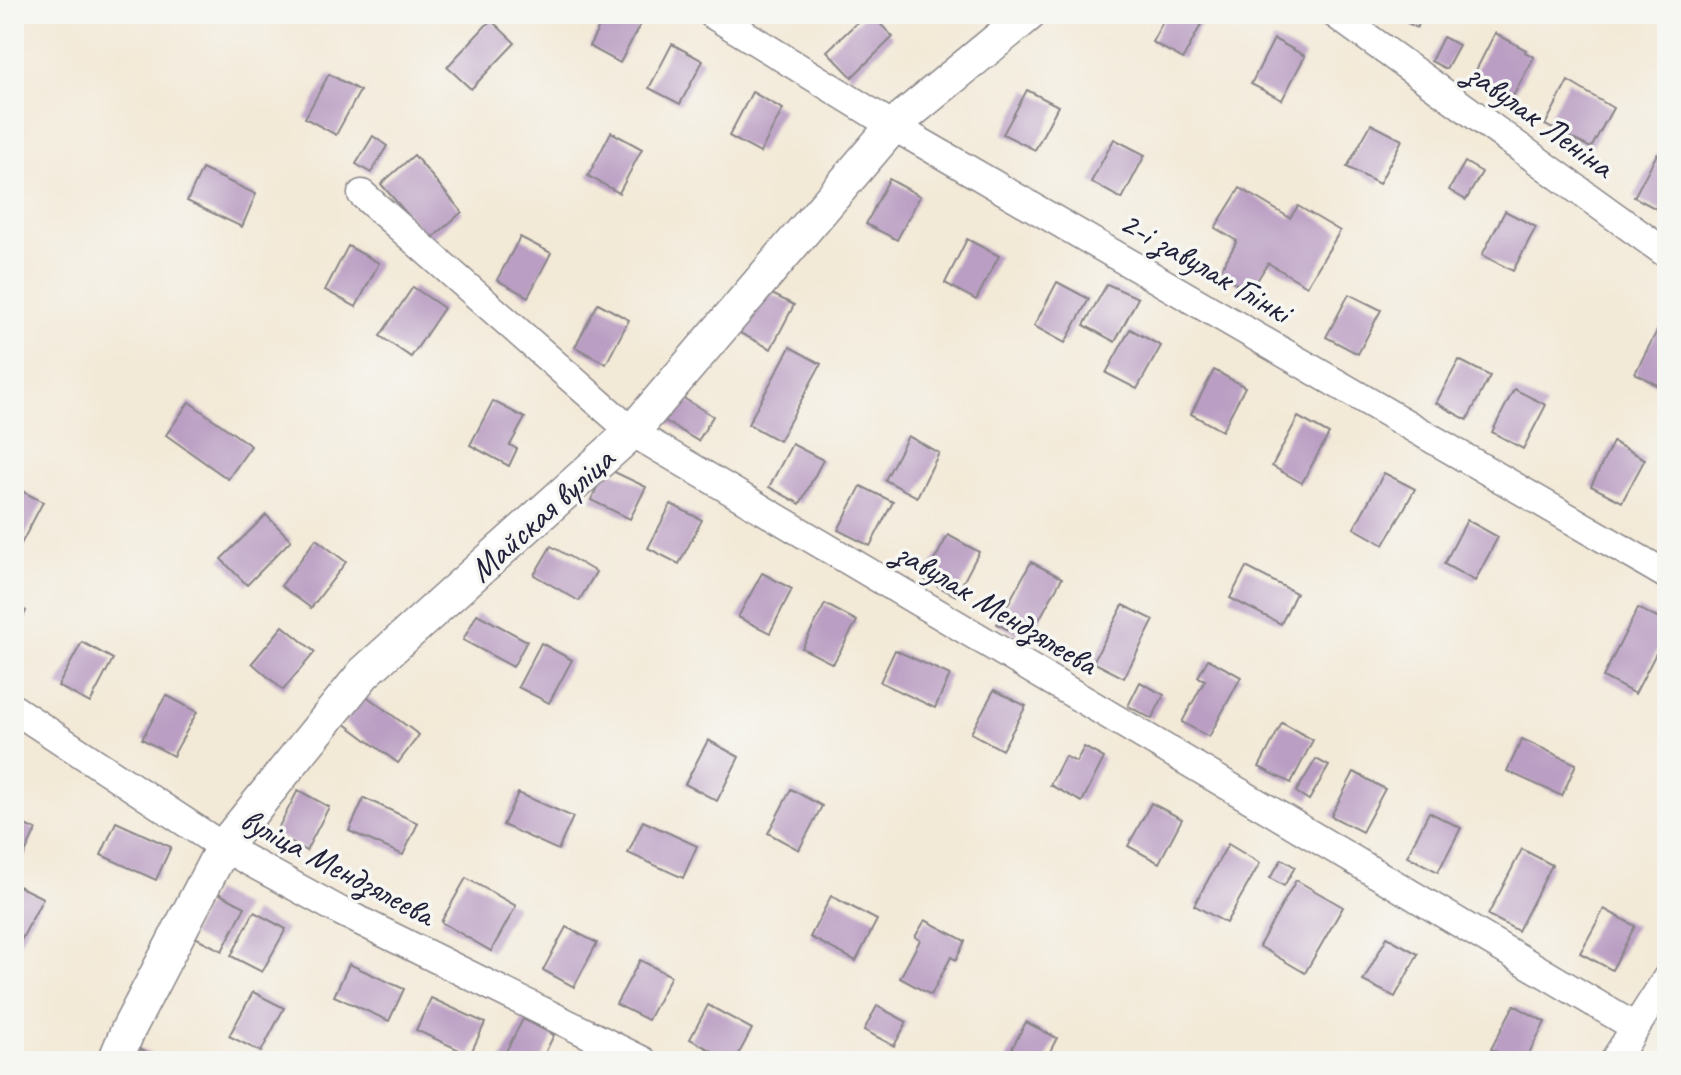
<svg xmlns="http://www.w3.org/2000/svg" width="1681" height="1075" viewBox="0 0 1681 1075" font-family="Caveat,sans-serif">
<style>
.building{fill:#ba9ec3}
.lines{fill:none;stroke-linecap:round;stroke-linejoin:round}
.minor-casing{stroke:#8a8689;stroke-width:31}
.tertiary-casing{stroke:#8a8689;stroke-width:37}
.minor{stroke:#fff;stroke-width:28}
.tertiary{stroke:#fff;stroke-width:34}
.labels{text-anchor:middle;stroke-width:7;stroke-linejoin:round;paint-order:stroke}
.street-label{font-size:34px;fill:#22223b;stroke:#f6f6f2}
</style>
<rect width="100%" height="100%" fill="#f6f6f2"/>
<filter id="ink" filterUnits="userSpaceOnUse"><feTurbulence type="fractalNoise" baseFrequency=".0125" numOctaves="2"/><feDisplacementMap in="SourceGraphic" scale="16" xChannelSelector="R" yChannelSelector="G"/><feConvolveMatrix kernelMatrix="1 2 1 2 8 2 1 2 1" color-interpolation-filters="sRGB"/></filter>
<filter id="wash" filterUnits="userSpaceOnUse"><feTurbulence type="fractalNoise" baseFrequency=".006" numOctaves="4" result="noise"/><feDisplacementMap in="SourceGraphic" scale="32" xChannelSelector="R" yChannelSelector="G"/><feGaussianBlur stdDeviation="1.8" result="paint"/><feColorMatrix in="noise" values="0 0 0 0 0 0 0 0 0 0 0 0 0 0 0 0 0 1.4 0 .05"/><feComposite in="paint" operator="in"/></filter>
<g filter="url(#wash)">
<rect width="100%" height="100%" fill="#f3e9d7"/>
<g id="blocks">
<!-- building -->
<g class="building">
<path d="M 606,14 L 634,14 L 643,19 L 620,63 L 589,46 Z"/>
<path d="M 866,14 L 871,14 L 893,37 L 852,77 L 827,51 Z"/>
<path d="M 1167,14 L 1206,15 L 1183,59 L 1152,42 Z"/>
<path d="M 1391,14 L 1424,14 L 1417,28 Z"/>
<path d="M 491,20 L 515,43 L 471,89 L 447,67 Z"/>
<path d="M 1495,33 L 1526,50 L 1525,52 L 1534,57 L 1512,98 L 1472,78 Z"/>
<path d="M 1443,37 L 1459,45 L 1446,69 L 1431,61 Z"/>
<path d="M 1274,39 L 1305,56 L 1282,100 L 1251,84 Z"/>
<path d="M 672,44 L 703,61 L 680,104 L 649,88 Z"/>
<path d="M 329,74 L 360,91 L 336,135 L 305,118 Z"/>
<path d="M 1568,81 L 1613,108 L 1591,148 L 1545,125 Z"/>
<path d="M 1027,90 L 1058,106 L 1035,150 L 1003,134 Z"/>
<path d="M 752,92 L 783,109 L 760,153 L 729,136 Z"/>
<path d="M 1371,124 L 1402,140 L 1379,184 L 1347,167 Z"/>
<path d="M 611,132 L 642,149 L 619,193 L 588,176 Z"/>
<path d="M 373,136 L 387,146 L 371,173 L 356,164 Z"/>
<path d="M 1114,139 L 1145,155 L 1122,199 L 1091,182 Z"/>
<path d="M 1657,154 L 1667,159 L 1666,214 L 1634,197 Z"/>
<path d="M 414,155 L 462,212 L 430,240 L 381,184 Z"/>
<path d="M 1465,162 L 1482,172 L 1466,200 L 1449,190 Z"/>
<path d="M 202,169 L 256,194 L 242,227 L 187,201 Z"/>
<path d="M 889,179 L 920,196 L 897,240 L 866,224 Z"/>
<path d="M 1240,188 L 1290,218 L 1298,206 L 1340,231 L 1307,286 L 1268,263 L 1250,292 L 1219,273 L 1237,241 L 1215,228 Z"/>
<path d="M 1505,211 L 1536,227 L 1513,271 L 1482,255 Z"/>
<path d="M 520,237 L 551,253 L 528,297 L 497,280 Z"/>
<path d="M 967,239 L 999,256 L 976,300 L 945,283 Z"/>
<path d="M 348,246 L 379,263 L 356,307 L 325,290 Z"/>
<path d="M 1057,282 L 1089,299 L 1065,343 L 1034,326 Z"/>
<path d="M 1107,284 L 1138,298 L 1115,342 L 1084,325 Z"/>
<path d="M 413,287 L 444,308 L 411,357 L 380,336 Z"/>
<path d="M 762,289 L 794,305 L 771,349 L 740,333 Z"/>
<path d="M 1349,294 L 1381,310 L 1358,354 L 1326,337 Z"/>
<path d="M 598,303 L 629,320 L 606,364 L 575,347 Z"/>
<path d="M 1130,329 L 1161,346 L 1137,389 L 1106,373 Z"/>
<path d="M 1658,329 L 1667,334 L 1666,390 L 1635,373 Z"/>
<path d="M 790,347 L 821,364 L 779,441 L 748,424 Z"/>
<path d="M 1459,360 L 1490,376 L 1467,420 L 1436,403 Z"/>
<path d="M 1214,370 L 1245,387 L 1222,431 L 1191,414 Z"/>
<path d="M 1514,389 L 1546,405 L 1523,449 L 1492,432 Z"/>
<path d="M 680,396 L 713,416 L 698,441 L 665,421 Z"/>
<path d="M 493,401 L 525,418 L 510,445 L 517,449 L 509,466 L 470,445 Z"/>
<path d="M 189,402 L 251,446 L 228,479 L 166,435 Z"/>
<path d="M 1298,417 L 1329,434 L 1302,483 L 1272,466 Z"/>
<path d="M 908,436 L 939,453 L 917,497 L 885,480 Z"/>
<path d="M 1613,442 L 1645,459 L 1622,502 L 1591,486 Z"/>
<path d="M 792,444 L 823,460 L 800,504 L 769,487 Z"/>
<path d="M 606,468 L 646,487 L 630,519 L 591,500 Z"/>
<path d="M 1384,473 L 1415,489 L 1384,545 L 1354,528 Z"/>
<path d="M 861,486 L 893,502 L 870,546 L 838,530 Z"/>
<path d="M 14,487 L 43,502 L 20,546 L 14,543 Z"/>
<path d="M 671,504 L 702,520 L 679,564 L 648,548 Z"/>
<path d="M 266,515 L 291,540 L 247,585 L 221,559 Z"/>
<path d="M 1467,520 L 1498,537 L 1475,581 L 1444,564 Z"/>
<path d="M 948,535 L 979,552 L 956,596 L 924,579 Z"/>
<path d="M 316,539 L 346,562 L 311,608 L 281,586 Z"/>
<path d="M 551,546 L 596,572 L 579,601 L 534,575 Z"/>
<path d="M 1031,562 L 1062,578 L 1028,640 L 997,624 Z"/>
<path d="M 1246,567 L 1296,593 L 1281,624 L 1230,598 Z"/>
<path d="M 762,573 L 792,589 L 770,633 L 738,617 Z"/>
<path d="M 14,604 L 26,611 L 14,635 Z"/>
<path d="M 825,604 L 857,621 L 833,664 L 802,648 Z"/>
<path d="M 1123,605 L 1154,620 L 1124,678 L 1093,662 Z"/>
<path d="M 1638,608 L 1667,623 L 1667,632 L 1635,694 L 1603,677 Z"/>
<path d="M 477,614 L 527,641 L 513,667 L 463,640 Z"/>
<path d="M 283,626 L 315,652 L 283,690 L 252,663 Z"/>
<path d="M 82,642 L 113,659 L 90,703 L 58,686 Z"/>
<path d="M 541,643 L 572,660 L 549,703 L 518,687 Z"/>
<path d="M 895,650 L 950,675 L 935,708 L 880,682 Z"/>
<path d="M 1208,659 L 1241,677 L 1209,737 L 1182,722 L 1205,680 L 1198,677 Z"/>
<path d="M 1140,682 L 1164,695 L 1152,719 L 1128,706 Z"/>
<path d="M 994,690 L 1026,706 L 1002,750 L 971,733 Z"/>
<path d="M 166,695 L 197,712 L 173,756 L 142,739 Z"/>
<path d="M 365,695 L 419,735 L 398,763 L 344,723 Z"/>
<path d="M 1282,723 L 1313,740 L 1291,783 L 1259,767 Z"/>
<path d="M 1522,739 L 1576,764 L 1562,796 L 1507,771 Z"/>
<path d="M 708,740 L 739,757 L 717,801 L 685,784 Z"/>
<path d="M 1084,747 L 1104,758 L 1082,802 L 1050,785 L 1065,756 L 1076,762 Z"/>
<path d="M 1316,759 L 1329,766 L 1309,800 L 1296,792 Z"/>
<path d="M 1354,772 L 1385,789 L 1362,832 L 1331,816 Z"/>
<path d="M 791,789 L 822,806 L 799,850 L 768,833 Z"/>
<path d="M 298,790 L 329,807 L 306,851 L 275,834 Z"/>
<path d="M 518,793 L 573,817 L 558,850 L 503,825 Z"/>
<path d="M 364,798 L 418,823 L 403,855 L 349,831 Z"/>
<path d="M 1151,803 L 1182,819 L 1159,863 L 1128,846 Z"/>
<path d="M 1429,812 L 1461,828 L 1438,872 L 1407,856 Z"/>
<path d="M 14,820 L 36,830 L 21,862 L 14,859 Z"/>
<path d="M 643,821 L 697,846 L 683,878 L 628,853 Z"/>
<path d="M 116,822 L 171,847 L 156,880 L 101,855 Z"/>
<path d="M 1228,844 L 1260,863 L 1226,923 L 1194,905 Z"/>
<path d="M 1522,849 L 1552,865 L 1518,931 L 1488,915 Z"/>
<path d="M 1282,859 L 1295,867 L 1284,886 L 1270,878 Z"/>
<path d="M 466,878 L 516,906 L 491,951 L 441,922 Z"/>
<path d="M 1296,880 L 1343,907 L 1305,973 L 1259,946 Z"/>
<path d="M 14,884 L 43,898 L 14,954 Z"/>
<path d="M 214,891 L 245,907 L 222,951 L 191,935 Z"/>
<path d="M 831,896 L 877,920 L 856,961 L 810,937 Z"/>
<path d="M 1604,909 L 1635,926 L 1612,970 L 1580,953 Z"/>
<path d="M 254,912 L 286,929 L 262,972 L 231,956 Z"/>
<path d="M 925,920 L 965,941 L 956,960 L 951,957 L 931,995 L 900,978 L 920,940 L 915,937 Z"/>
<path d="M 566,927 L 597,943 L 574,987 L 543,970 Z"/>
<path d="M 1387,937 L 1418,954 L 1395,997 L 1363,981 Z"/>
<path d="M 640,960 L 671,976 L 648,1020 L 616,1004 Z"/>
<path d="M 349,964 L 404,989 L 389,1021 L 334,996 Z"/>
<path d="M 253,992 L 284,1008 L 261,1052 L 229,1036 Z"/>
<path d="M 431,998 L 485,1023 L 470,1055 L 416,1030 Z"/>
<path d="M 708,1005 L 752,1029 L 735,1061 L 730,1061 L 690,1039 Z"/>
<path d="M 1514,1005 L 1545,1022 L 1525,1061 L 1513,1061 L 1491,1049 Z"/>
<path d="M 877,1006 L 907,1022 L 894,1046 L 864,1030 Z"/>
<path d="M 523,1019 L 554,1035 L 541,1061 L 501,1061 Z"/>
<path d="M 1026,1022 L 1057,1038 L 1045,1061 L 1005,1061 Z"/>
<path d="M 128,1044 L 166,1061 L 121,1061 Z"/>
</g>
</g>
</g>
<g filter="url(#ink)">
<use href="#blocks" fill-opacity="0" stroke="#8a8689" stroke-width="2"/>
<g class="lines">
<defs>
<g id="minor">
<path d="M 712,14 L 893,126 L 1667,575"/>
<path d="M 1335,14 L 1667,254"/>
<path d="M 362,194 L 632,432 L 1635,1027"/>
<path d="M 14,709 L 223,847 L 340,911 L 643,1061"/>
<path d="M 1614,1061 L 1667,978"/>
</g>
<path id="tertiary" d="M 115,1061 L 128,1030 L 223,847 L 364,673 L 632,432 L 893,126 L 1029,14"/>
</defs>
<!-- minor casing -->
<use href="#minor" class="minor-casing"/>
<!-- tertiary casing -->
<use href="#tertiary" class="tertiary-casing"/>
<!-- minor -->
<use href="#minor" class="minor"/>
<!-- tertiary -->
<use href="#tertiary" class="tertiary"/>
</g>
</g>
<g class="labels">
<!-- street labels -->
<g class="street-label">
<text transform="translate(1541 119) rotate(36)" y="12">завулак Леніна</text>
<text transform="translate(1206 266) rotate(30)" y="12">2-і завулак Глінкі</text>
<text transform="translate(541 514) rotate(-42)" y="12">Майская вуліца</text>
<text transform="translate(997 607) rotate(31)" y="12">завулак Мендзялеева</text>
<text transform="translate(338 866) rotate(28)" y="12">вуліца Мендзялеева</text>
</g>
</g>
<!-- margin -->
<rect width="1681" height="1075" fill="none" stroke="#f6f6f2" stroke-width="48"/>
</svg>
